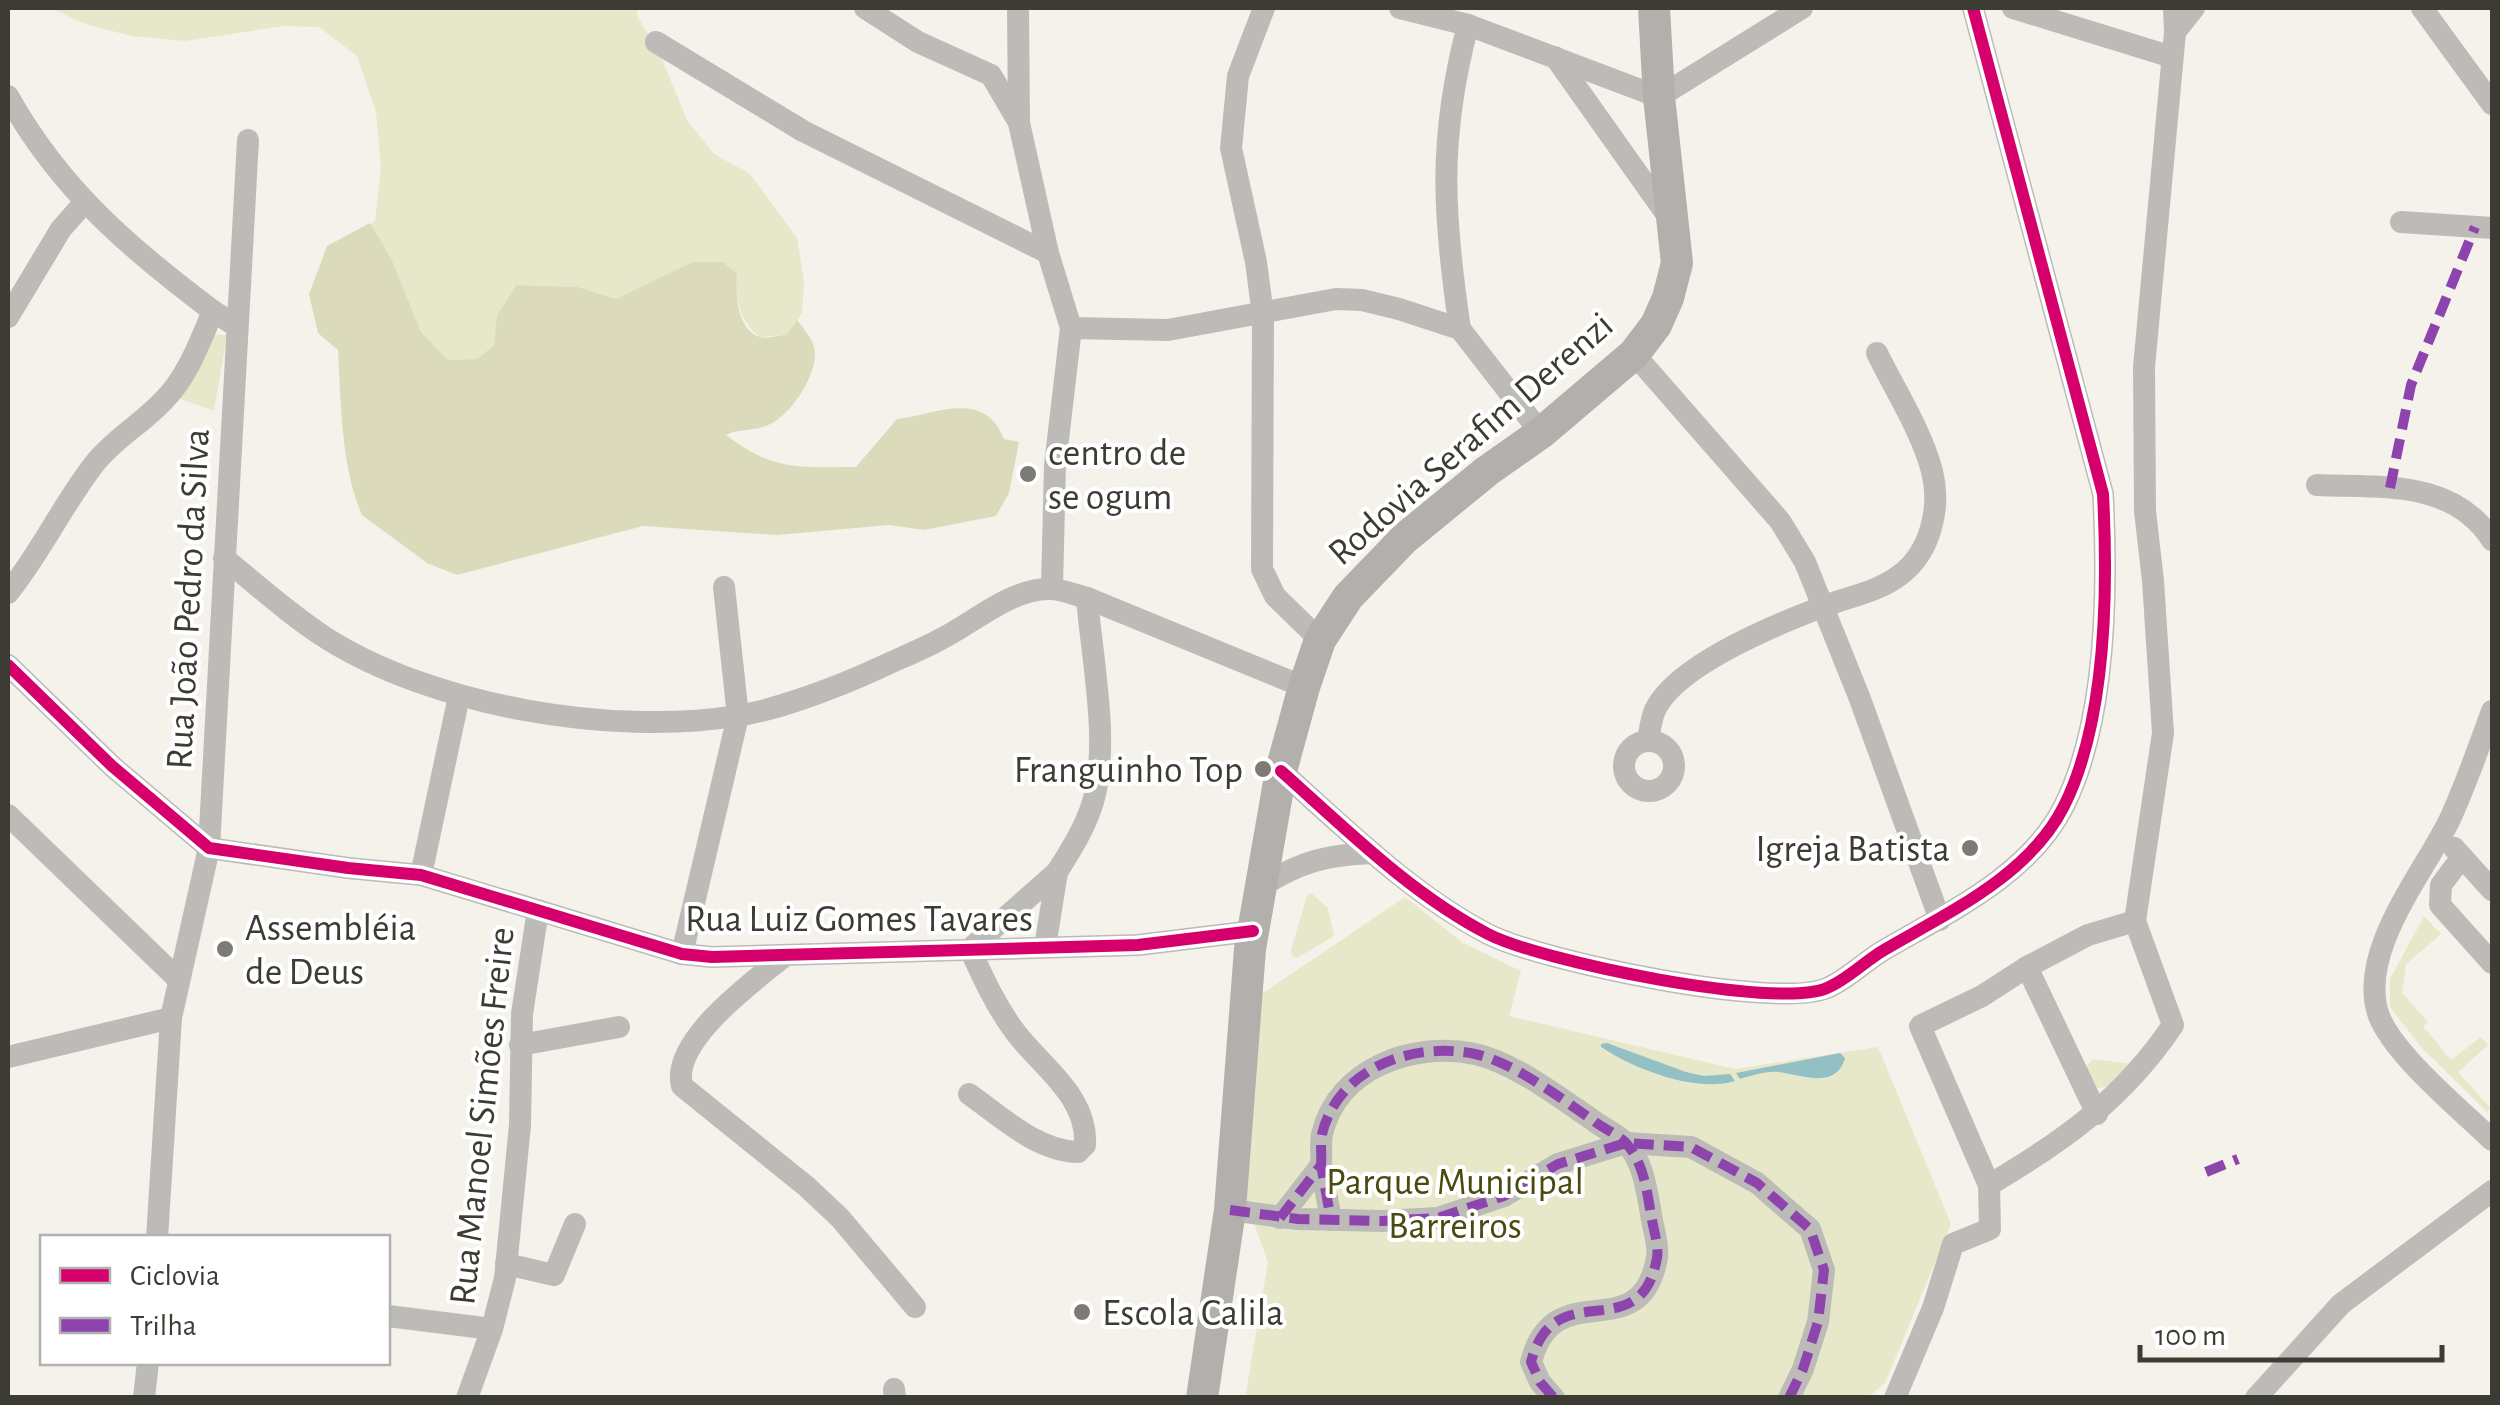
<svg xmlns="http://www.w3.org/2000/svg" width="2500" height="1405" viewBox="0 0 2500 1405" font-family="'Alegreya Sans',sans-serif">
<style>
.green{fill:#e7e8c9}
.forest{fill:#dbdbbc}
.water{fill:#93c0c5}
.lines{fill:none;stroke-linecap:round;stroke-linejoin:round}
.street{stroke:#bdbbb8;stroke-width:22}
.secondary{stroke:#b2afad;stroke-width:32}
.quiet{stroke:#8e44ad;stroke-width:10;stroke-dasharray:20 10;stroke-linecap:butt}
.cycleway-casing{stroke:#fff;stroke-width:19}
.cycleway{stroke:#d6006c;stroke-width:12}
.poi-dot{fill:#7c7b74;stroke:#fff;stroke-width:4}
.labels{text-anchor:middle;stroke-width:8;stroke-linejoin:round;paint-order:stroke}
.street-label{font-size:38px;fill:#3c3b34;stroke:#fff}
.poi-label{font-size:38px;fill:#3c3b34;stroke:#fff;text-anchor:start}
.park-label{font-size:38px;fill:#494a0e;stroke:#fff}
</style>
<rect width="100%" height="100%" fill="#f4f2ea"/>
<!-- green -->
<g class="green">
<path d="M 50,8 L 638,8 L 637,16 L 659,52 L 687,120 L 714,154 L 750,174 L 797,238 L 804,281 L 802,313 L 786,335 L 760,337 C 739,320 736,301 737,274 L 692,262 L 616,299 L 578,287 L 516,285 L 498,316 L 494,345 L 477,359 L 448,360 L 421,332 L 392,260 L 370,226 L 375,220 L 381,167 L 376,112 L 357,56 L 319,27 L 284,26 L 185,41 L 131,36 L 86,24 Z"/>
<path d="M 210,334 L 227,335 L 214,411 L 178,398 Z"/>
<path d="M 1311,893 L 1328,908 L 1334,936 L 1297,958 L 1292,956 L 1291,950 L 1307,896 Z"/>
<path d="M 1405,897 L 1463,943 L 1521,971 L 1509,1016 L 1735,1069 L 1878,1047 L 1951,1224 L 1885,1383 L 1872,1394 L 1860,1397 L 1245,1398 L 1268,1262 L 1245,1199 L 1260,995 Z"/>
<path d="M 2424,916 L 2441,934 L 2406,964 L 2402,993 L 2428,1022 L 2423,1026 L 2451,1060 L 2481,1037 L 2488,1045 L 2458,1072 L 2490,1108 L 2487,1112 L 2422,1048 L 2390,1007 L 2390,979 Z"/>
<path d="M 2094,1059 L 2131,1064 L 2106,1087 L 2094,1088 L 2086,1079 L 2087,1065 Z"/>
</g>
<!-- forest -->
<path class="forest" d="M 370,223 L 392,260 L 421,332 L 448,360 L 477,359 L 494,345 L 497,316 L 516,285 L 578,287 L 616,299 L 692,262 L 723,262 L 737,274 C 736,294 736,329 760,337 C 766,339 779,335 786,335 L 797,320 C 805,331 815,340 815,354 C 815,379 788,420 763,427 C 750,431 738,429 726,435 C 775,472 798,467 856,467 L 897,419 C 935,415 984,388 1004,439 L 1019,442 L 1009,493 L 996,516 L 924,530 L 889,525 L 777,535 L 643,526 L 457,575 L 427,563 L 362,515 C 341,467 341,403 338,350 L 318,333 L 309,294 L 327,246 Z"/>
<!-- water -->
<g class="water">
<path d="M 1601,1044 L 1607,1043 L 1686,1072 L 1704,1076 L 1730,1074 L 1735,1081 C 1695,1093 1634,1069 1601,1047 Z"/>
<path d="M 1840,1053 L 1845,1058 C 1836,1091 1800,1074 1778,1072 C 1766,1071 1751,1076 1740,1079 L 1736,1073 Z"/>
</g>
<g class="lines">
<!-- street -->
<g class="street">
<path d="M 865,8 L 918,42 L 991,75 L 1018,121"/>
<path d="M 1018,8 L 1019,123 L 1048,253 L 1071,328 L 1055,465 L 1052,588"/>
<path d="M 1264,8 L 1238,76 L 1231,148 L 1256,262 L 1263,315 L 1262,569 L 1275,596 L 1320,640"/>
<path d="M 1400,8 L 1468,25 L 1659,97 L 1802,8"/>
<path d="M 2013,8 L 2172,57"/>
<path d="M 2422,8 L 2492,104"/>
<path d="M 2175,32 L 2194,8"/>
<path d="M 656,42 L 803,131 L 1048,253"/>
<path d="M 1555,57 L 1672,222"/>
<path d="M 8,96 C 60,189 129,248 213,311"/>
<path d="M 2401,222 L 2492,228"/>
<path d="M 8,317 L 61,229 L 84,203"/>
<path d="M 1071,328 L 1168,330 L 1336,299 L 1362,300 L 1399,309 L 1460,329 L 1541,433"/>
<path d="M 1460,329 C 1443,215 1438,138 1468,25"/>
<path d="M 1634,354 L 1780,521 L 1805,562 L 1860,699 L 1940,920"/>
<path d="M 2317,485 C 2381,488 2453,479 2492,540"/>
<path d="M 224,558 C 257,585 290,615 326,638 C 433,706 611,736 736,716 C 778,710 840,686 879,668 C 900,658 921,650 941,639 C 973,623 1012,588 1050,589 C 1062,589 1075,595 1087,598 C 1092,660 1110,743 1093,802 C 1085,828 1071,850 1057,872"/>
<path d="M 8,593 C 41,552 63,504 95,463 C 115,438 143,423 164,400 C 188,376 200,341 213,311 L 236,326"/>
<path d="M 1087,598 L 1304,687"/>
<path d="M 8,665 L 112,766 L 209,848 L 348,868 L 421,875 L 682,954 L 712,957 L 1138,945 L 1253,931"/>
<path d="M 2492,711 C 2479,747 2466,784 2450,819 C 2424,873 2356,953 2379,1016 C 2394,1055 2461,1110 2492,1140"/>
<path d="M 1648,740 C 1650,730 1651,719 1655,710 C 1676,665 1777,624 1822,607 C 1848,597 1878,592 1900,575 C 1931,552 1941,507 1932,471 C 1921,430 1895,390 1877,353"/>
<circle cx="1649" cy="766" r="25"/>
<path d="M 1281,771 C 1346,829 1411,894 1488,934 C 1540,961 1776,1010 1827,988 C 1847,980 1865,961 1884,950 C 1947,913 2029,876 2064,806 C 2107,720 2108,589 2103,494 L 1973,8"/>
<path d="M 8,815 L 179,980"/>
<path d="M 2454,848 L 2492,890"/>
<path d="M 2462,857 L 2441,885 L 2440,905 L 2492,963"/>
<path d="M 421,875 L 459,696"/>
<path d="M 1259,888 C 1299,862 1325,855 1373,853"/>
<path d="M 682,954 L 738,716 L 724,587"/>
<path d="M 786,955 C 755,980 670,1041 682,1086 L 806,1186 L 840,1218 L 915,1307"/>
<path d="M 2027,967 L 2097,1114"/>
<path d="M 520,1045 L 619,1027"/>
<path d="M 8,1057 L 171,1018"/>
<path d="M 969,1094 C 1000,1116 1037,1151 1078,1152 L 1085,1145 C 1088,1097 1043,1068 1016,1033 C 997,1008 983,978 970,949 L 1057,872 L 1045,947"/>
<path d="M 1321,1165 C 1322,1155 1320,1144 1322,1134 C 1338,1068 1413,1041 1475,1054 C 1515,1063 1560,1098 1594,1121 C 1603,1128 1617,1134 1625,1142 C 1645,1163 1647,1194 1652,1220 C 1654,1231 1659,1247 1657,1258 C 1640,1351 1555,1271 1531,1362 L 1540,1382 L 1554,1398"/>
<path d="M 1989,1185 C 2064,1141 2124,1098 2173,1025 L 2135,921 L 2163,733 L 2153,581 L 2145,511 L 2144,367 L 2175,32 L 2174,8"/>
<path d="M 1230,1210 L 1298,1219 L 1383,1221 L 1438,1218 L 1504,1196 L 1558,1164 L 1626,1143 L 1691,1147 L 1757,1183 L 1810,1229 L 1824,1270 L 1818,1322 L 1803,1369 L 1789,1398"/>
<path d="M 1280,1218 L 1321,1165 L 1331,1220"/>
<path d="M 157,1238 L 171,1018 L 209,848 L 248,140"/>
<path d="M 506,1264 L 554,1275 L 575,1224"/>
<path d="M 388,1316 L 492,1329"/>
<path d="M 894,1389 L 895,1398"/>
<path d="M 144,1398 L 148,1362"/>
<path d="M 467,1398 L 492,1329 L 505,1278 L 520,1125 L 522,1014 L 538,910"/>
<path d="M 1895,1398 L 1933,1308 L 1953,1244 L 1990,1229 L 1989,1185 L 1920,1026 L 1982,996 L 2027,967 L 2088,935 L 2135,921"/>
<path d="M 2256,1398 L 2341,1304 L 2492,1191"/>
</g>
<!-- secondary -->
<path class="secondary" d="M 1202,1398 L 1230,1210 L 1250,949 L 1281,771 L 1304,687 L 1320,640 L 1348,597 L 1405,538 L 1487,471 L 1541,433 L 1634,354 L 1656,325 L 1668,298 L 1677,263 L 1659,97 L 1654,8"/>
<!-- quiet -->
<g class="quiet">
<path d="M 2390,488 L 2411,385 L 2475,227"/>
<path d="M 1321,1165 C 1322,1155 1320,1144 1322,1134 C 1338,1068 1413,1041 1475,1054 C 1515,1063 1560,1098 1594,1121 C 1603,1128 1617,1134 1625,1142 C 1645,1163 1647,1194 1652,1220 C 1654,1231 1659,1247 1657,1258 C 1640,1351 1555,1271 1531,1362 L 1540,1382 L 1554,1398"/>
<path d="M 2206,1172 L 2238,1159"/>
<path d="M 1230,1210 L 1298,1219 L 1383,1221 L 1438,1218 L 1504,1196 L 1558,1164 L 1626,1143 L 1691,1147 L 1757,1183 L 1810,1229 L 1824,1270 L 1818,1322 L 1803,1369 L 1789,1398"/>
<path d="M 1280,1218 L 1321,1165 L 1331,1220"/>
</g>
<defs>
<g id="cycleway">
<path d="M 8,665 L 112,766 L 209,848 L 348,868 L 421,875 L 682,954 L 712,957 L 1138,945 L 1253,931"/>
<path d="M 1281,771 C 1346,829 1411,894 1488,934 C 1540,961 1776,1010 1827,988 C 1847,980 1865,961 1884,950 C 1947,913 2029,876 2064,806 C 2107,720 2108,589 2103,494 L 1973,8"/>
</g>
</defs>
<!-- cycleway casing -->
<use href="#cycleway" class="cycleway-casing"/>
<!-- cycleway -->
<use href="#cycleway" class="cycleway"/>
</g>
<!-- markers -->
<g class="poi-dot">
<circle cx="1028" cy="474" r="10"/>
<circle cx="1263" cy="769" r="10"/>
<circle cx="1970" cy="848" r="10"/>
<circle cx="225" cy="949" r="10"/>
<circle cx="1082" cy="1312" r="10"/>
</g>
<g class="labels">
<!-- street labels -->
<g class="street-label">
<text transform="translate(1470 438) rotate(-41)" y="13">Rodovia Serafim Derenzi</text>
<text transform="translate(187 599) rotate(-87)" y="13">Rua João Pedro da Silva</text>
<text x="859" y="931">Rua Luiz Gomes Tavares</text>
<text transform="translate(481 1116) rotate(-84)" y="13">Rua Manoel Simões Freire</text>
</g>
<!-- poi labels -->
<g class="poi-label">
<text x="1048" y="465">centro de<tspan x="1048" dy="44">se ogum</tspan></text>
<text x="1243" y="782" text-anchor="end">Franguinho Top</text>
<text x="1950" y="861" text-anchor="end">Igreja Batista</text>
<text x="245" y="940">Assembléia<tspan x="245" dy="44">de Deus</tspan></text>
<text x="1102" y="1325">Escola Calila</text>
</g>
<!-- park labels -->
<g class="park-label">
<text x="1455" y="1194">Parque Municipal<tspan x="1455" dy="44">Barreiros</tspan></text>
</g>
</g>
<!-- border -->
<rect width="2500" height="1405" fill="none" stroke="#3c3b34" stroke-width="20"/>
<!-- legend -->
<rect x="40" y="1235" width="350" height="130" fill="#ffffff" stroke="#b1b1ae" stroke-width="2.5"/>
<rect x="60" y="1268" width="50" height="15" fill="#d6006c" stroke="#b1b1ae" stroke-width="2.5"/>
<text x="130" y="1285" font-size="30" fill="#3c3b34">Ciclovia</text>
<rect x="60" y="1318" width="50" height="15" fill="#8e44ad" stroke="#b1b1ae" stroke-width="2.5"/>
<text x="130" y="1335" font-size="30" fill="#3c3b34">Trilha</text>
<!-- scale -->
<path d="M2140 1345v15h302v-15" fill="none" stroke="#3c3b34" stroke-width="5"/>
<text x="2155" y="1345" font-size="30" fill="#3c3b34" stroke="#ffffff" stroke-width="8" paint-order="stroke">100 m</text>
</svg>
